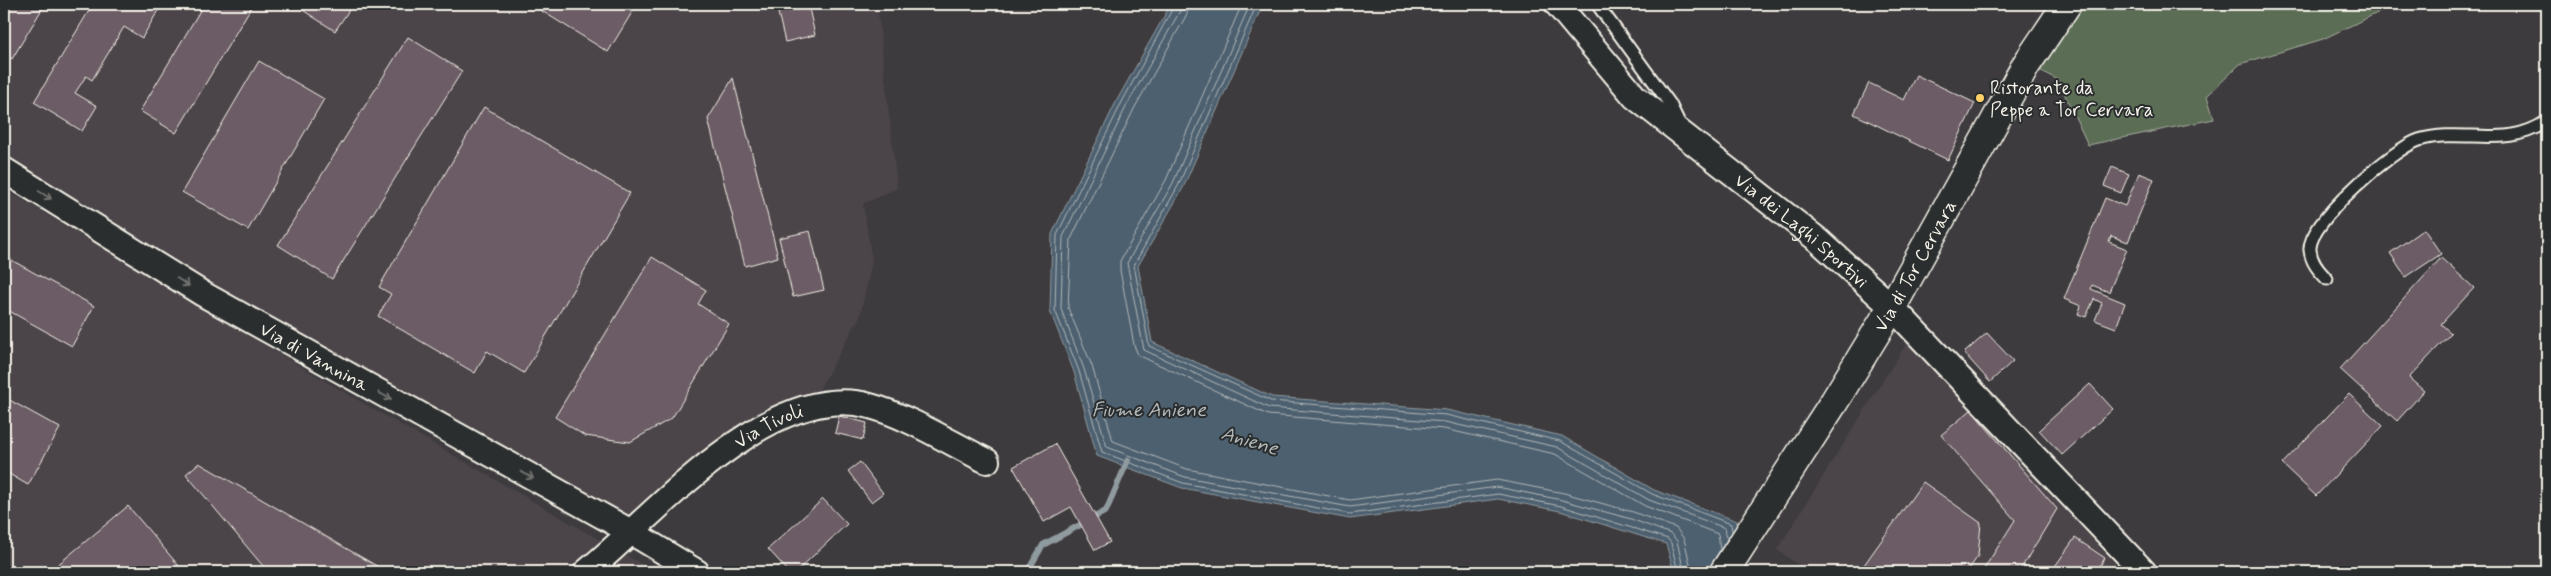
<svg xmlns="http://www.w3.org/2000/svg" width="2551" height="576" viewBox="0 0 2551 576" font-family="Mynerve,sans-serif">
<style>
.built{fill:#4c454a}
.green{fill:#5c6d57;stroke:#a8afa0}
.water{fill:#4d6170;stroke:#909ba0}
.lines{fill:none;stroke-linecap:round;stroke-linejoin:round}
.shore{stroke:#b1b7b8;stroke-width:1}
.stream{stroke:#909ba0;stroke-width:6}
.building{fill:#6c5c65;stroke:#f4f1e8}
.service-casing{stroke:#f4f1e8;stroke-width:15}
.minor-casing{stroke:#f4f1e8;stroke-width:28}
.tertiary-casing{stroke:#f4f1e8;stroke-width:31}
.service{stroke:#2a2d2e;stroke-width:11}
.minor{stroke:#2a2d2e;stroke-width:24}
.tertiary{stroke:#2a2d2e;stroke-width:28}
.oneway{stroke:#71726f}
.poi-dot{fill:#ffd166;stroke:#2a2d2e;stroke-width:2}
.labels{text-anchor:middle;stroke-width:4;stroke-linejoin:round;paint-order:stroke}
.poi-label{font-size:19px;fill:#f4f1e8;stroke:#2a2d2e;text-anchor:start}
.street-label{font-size:19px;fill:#f4f1e8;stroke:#2a2d2e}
.water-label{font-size:20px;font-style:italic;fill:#b1b7b8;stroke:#2a2d2e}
</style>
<rect width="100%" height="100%" fill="#3e3b3e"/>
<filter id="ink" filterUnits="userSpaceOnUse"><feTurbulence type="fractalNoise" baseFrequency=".02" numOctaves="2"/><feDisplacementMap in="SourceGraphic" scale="10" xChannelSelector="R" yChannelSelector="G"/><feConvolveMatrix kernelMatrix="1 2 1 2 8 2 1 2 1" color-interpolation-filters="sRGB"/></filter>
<g filter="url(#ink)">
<!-- built -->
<g class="built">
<path d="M 4,4 L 877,4 L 897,188 L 863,204 L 872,261 L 860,316 L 816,395 L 628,522 L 217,291 L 4,157 Z"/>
<path d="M 4,189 L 330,384 L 655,572 L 4,572 Z"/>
<path d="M 1908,341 L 2123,572 L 1809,572 L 1777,550 Z"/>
</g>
<!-- green -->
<path class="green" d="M 2079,4 L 2396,4 L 2323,39 L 2240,64 L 2207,96 L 2214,119 L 2088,145 L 2058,80 L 2041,71 L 2035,64 Z"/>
<!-- water -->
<path class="water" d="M 1171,4 L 1263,4 L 1183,188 L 1138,266 L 1152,342 L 1272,397 L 1447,410 L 1562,436 L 1654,490 L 1737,521 L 1740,567 L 1746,572 L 1674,572 L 1666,544 L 1560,511 L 1498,499 L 1350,519 L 1182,488 L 1097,456 L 1074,372 L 1050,311 L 1052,234 L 1117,100 Z"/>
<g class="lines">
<!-- shore -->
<g class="shore">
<path d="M 1175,4 L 1122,102 L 1057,235 L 1055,310 L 1079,371 L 1102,452 L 1183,483 L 1350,514 L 1498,494 L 1561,506 L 1668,539 L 1671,543 L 1678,572"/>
<path d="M 1181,4 L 1180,11 L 1127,105 L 1063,237 L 1061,309 L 1084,369 L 1107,447 L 1185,477 L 1350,507 L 1497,487 L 1562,500 L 1631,519 L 1671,534 L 1677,541 L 1684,572"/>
<path d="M 1189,4 L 1187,14 L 1134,109 L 1071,239 L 1068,308 L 1092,366 L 1113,441 L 1187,469 L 1350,500 L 1497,480 L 1564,493 L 1633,512 L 1676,528 L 1684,539 L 1692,572"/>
<path d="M 1242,4 L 1166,180 L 1120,261 L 1120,270 L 1134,345 L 1138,355 L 1268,415 L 1444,429 L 1555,454 L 1645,506 L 1718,534 L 1720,550"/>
<path d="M 1250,4 L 1173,183 L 1127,263 L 1144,350 L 1269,408 L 1445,422 L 1557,447 L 1649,500 L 1725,528 L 1727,540"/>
<path d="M 1257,4 L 1178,186 L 1134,265 L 1149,346 L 1271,401 L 1446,415 L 1560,441 L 1652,494 L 1731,524 L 1732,531"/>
</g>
<!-- stream -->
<path class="stream" d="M 1027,572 L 1043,545 L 1106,511 L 1128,460"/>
</g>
<!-- building -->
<g class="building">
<path d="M 4,4 L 45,4 L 12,59 L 6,54 L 4,58 Z"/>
<path d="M 93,4 L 162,4 L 142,38 L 124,27 L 92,80 L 86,76 L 75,93 L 97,106 L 82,131 L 34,102 Z"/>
<path d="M 204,4 L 253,4 L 176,133 L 140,111 Z"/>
<path d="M 300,4 L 353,4 L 335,31 L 298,7 Z"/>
<path d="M 540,4 L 637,4 L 608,52 L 537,8 Z"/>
<path d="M 776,4 L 808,4 L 815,35 L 785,42 Z"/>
<path d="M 408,37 L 462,71 L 332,279 L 278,245 Z"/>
<path d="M 259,61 L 324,99 L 248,230 L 182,192 Z"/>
<path d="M 1916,75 L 1975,103 L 1948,160 L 1854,114 L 1869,83 L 1904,100 Z"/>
<path d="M 733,78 L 778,257 L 745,266 L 708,119 Z"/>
<path d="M 484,107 L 630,193 L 524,373 L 487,351 L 475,373 L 378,316 L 391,294 L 379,287 Z"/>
<path d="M 2112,167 L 2129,174 L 2121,193 L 2104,186 Z"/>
<path d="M 2139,173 L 2154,179 L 2128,242 L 2111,236 L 2109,242 L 2127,249 L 2109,292 L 2092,285 L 2091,289 L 2125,303 L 2116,328 L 2095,320 L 2102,303 L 2094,299 L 2086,317 L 2078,314 L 2081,306 L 2064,299 L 2105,198 L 2125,206 Z"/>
<path d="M 2424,229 L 2441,254 L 2406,277 L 2390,253 Z"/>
<path d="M 810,231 L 824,290 L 793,297 L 779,238 Z"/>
<path d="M 4,256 L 94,306 L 72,346 L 4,308 Z"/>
<path d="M 652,257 L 706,290 L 698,304 L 729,324 L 672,418 L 630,442 L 585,436 L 555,417 Z"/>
<path d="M 2441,258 L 2474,288 L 2441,324 L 2451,333 L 2409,378 L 2424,391 L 2397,421 L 2340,369 Z"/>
<path d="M 1987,333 L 2013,361 L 1990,382 L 1964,353 Z"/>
<path d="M 2090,384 L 2113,409 L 2062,455 L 2039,430 Z"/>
<path d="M 2349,394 L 2383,426 L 2316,496 L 2282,464 Z"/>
<path d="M 4,397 L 60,428 L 28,485 L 4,471 Z"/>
<path d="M 1971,410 L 2057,509 L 2019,572 L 1982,572 L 2015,520 L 1941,435 Z"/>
<path d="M 839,416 L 867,423 L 863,440 L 835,433 Z"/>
<path d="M 1055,444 L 1110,542 L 1095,550 L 1071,507 L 1044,522 L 1013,467 Z"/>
<path d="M 860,462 L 883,493 L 871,502 L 848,471 Z"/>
<path d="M 199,463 L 387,572 L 268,572 L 186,474 Z"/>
<path d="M 1923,482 L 1981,523 L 1978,556 L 1967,572 L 1859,572 Z"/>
<path d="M 823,499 L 847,524 L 796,572 L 789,572 L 768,549 Z"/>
<path d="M 128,506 L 184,572 L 49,572 Z"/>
<path d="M 2075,538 L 2105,558 L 2096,572 L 2051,572 Z"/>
</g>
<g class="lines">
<defs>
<g id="service">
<path d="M 1597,4 L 1670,104 L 1680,125"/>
<path d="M 2327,279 C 2319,271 2311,262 2310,250 C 2307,223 2394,148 2419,140 C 2463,127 2506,150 2547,121"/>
</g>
<g id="minor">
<path id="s1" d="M 1557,4 L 1635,97 L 1818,240 L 1892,307 L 2144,572"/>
<path id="s2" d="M 4,170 L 203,294 L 631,532 L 697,572"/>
<path id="s3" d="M 586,572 C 655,516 769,378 870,406 C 908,416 952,444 987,461"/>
</g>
<g id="tertiary">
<path id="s4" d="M 1724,572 L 1834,402 L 1892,307 L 2026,65 L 2067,4"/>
</g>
</defs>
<!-- service casing -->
<use href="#service" class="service-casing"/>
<!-- minor casing -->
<use href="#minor" class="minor-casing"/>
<!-- tertiary casing -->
<use href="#tertiary" class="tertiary-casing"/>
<!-- service -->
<use href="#service" class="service"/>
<!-- minor -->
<use href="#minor" class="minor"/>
<!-- tertiary -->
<use href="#tertiary" class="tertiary"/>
</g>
<!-- one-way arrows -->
<defs><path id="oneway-shaft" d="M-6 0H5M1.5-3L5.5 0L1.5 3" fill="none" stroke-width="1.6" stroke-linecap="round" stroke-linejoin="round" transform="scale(1.25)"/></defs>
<g class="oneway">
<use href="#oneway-shaft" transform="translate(45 195) rotate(32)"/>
<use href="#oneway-shaft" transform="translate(183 282) rotate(32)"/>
<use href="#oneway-shaft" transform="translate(385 396) rotate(29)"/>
<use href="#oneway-shaft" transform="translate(527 475) rotate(29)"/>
</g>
</g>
<!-- markers -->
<circle class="poi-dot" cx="1980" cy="98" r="5"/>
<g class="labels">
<!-- poi labels -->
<g class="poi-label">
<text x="1990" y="94">Ristorante da<tspan x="1990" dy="22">Peppe a Tor Cervara</tspan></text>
</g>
<!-- street labels -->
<g class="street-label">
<text dy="7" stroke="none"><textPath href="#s1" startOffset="335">Via dei Laghi Sportivi</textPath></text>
<text dy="7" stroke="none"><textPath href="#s4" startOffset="361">Via di Tor Cervara</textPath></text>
<text dy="7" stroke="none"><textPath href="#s2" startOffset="362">Via di Vannina</textPath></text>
<text dy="7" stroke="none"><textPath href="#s3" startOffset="235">Via Tivoli</textPath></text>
</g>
<!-- water labels -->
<g class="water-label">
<text x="1149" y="416">Fiume Aniene</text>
<text transform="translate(1250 440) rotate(17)" y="7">Aniene</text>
</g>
</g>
<!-- margin -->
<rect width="2551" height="576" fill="none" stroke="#2a2d2e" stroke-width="20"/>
<rect x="10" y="10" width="2531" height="556" fill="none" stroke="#f4f1e8" stroke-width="2" filter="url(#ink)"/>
</svg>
